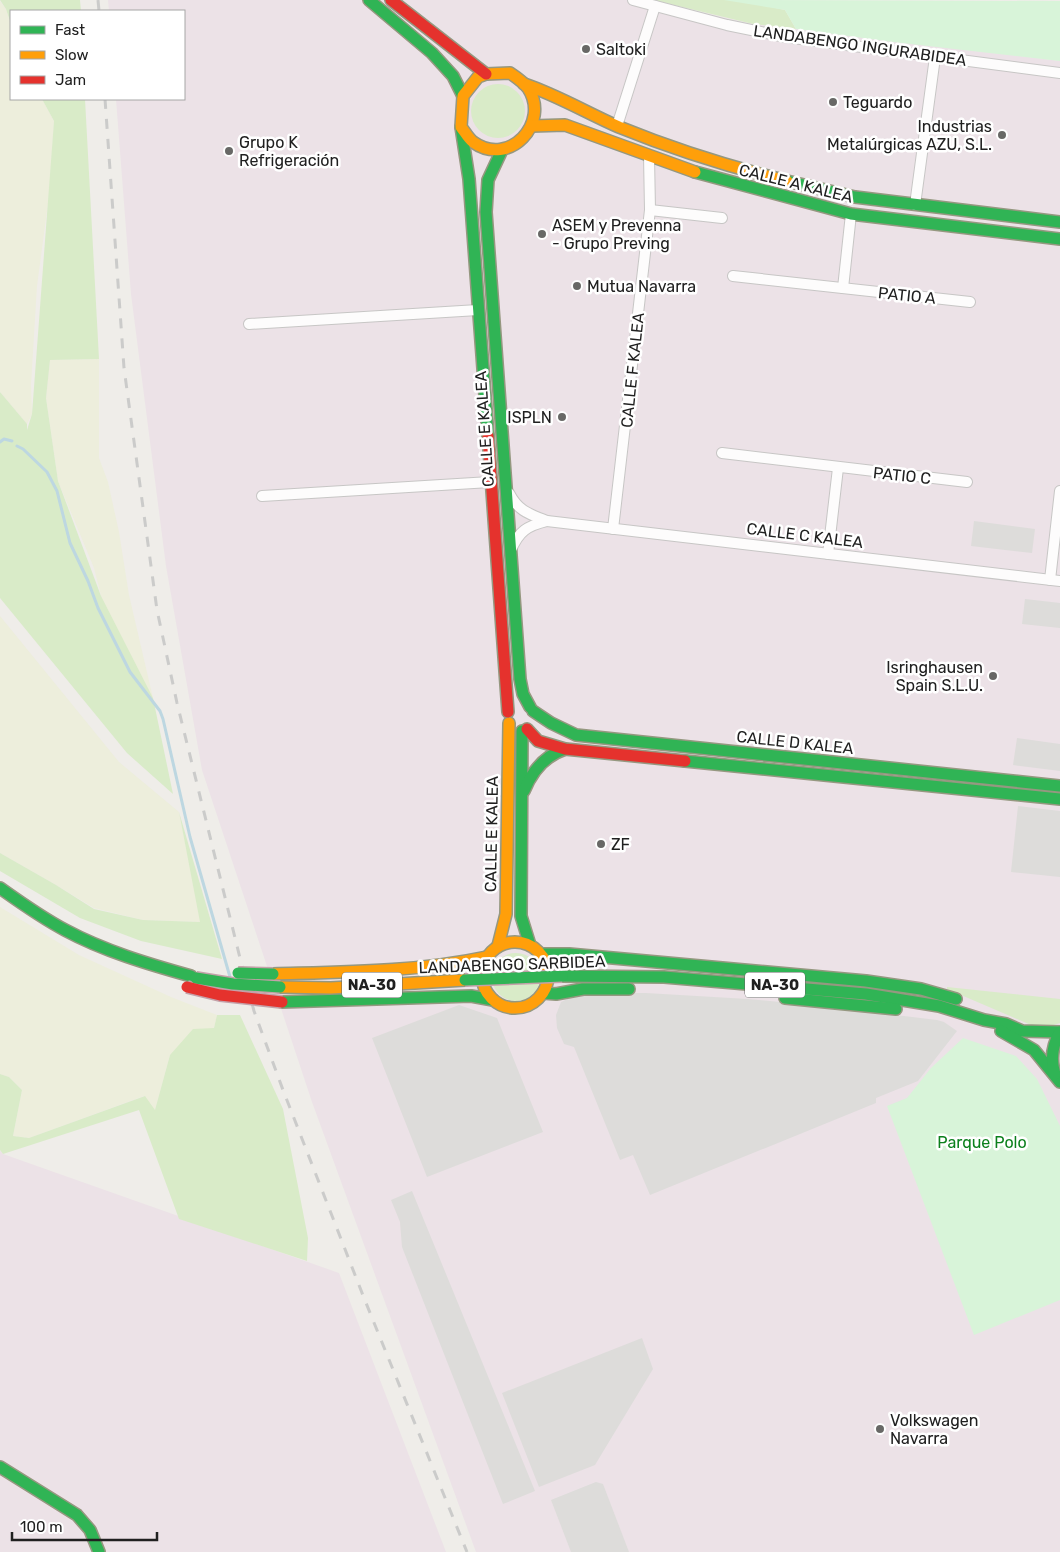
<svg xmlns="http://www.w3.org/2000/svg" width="1060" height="1552" viewBox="0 0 1060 1552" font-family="Rubik,sans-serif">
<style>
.industrial{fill:#ece2e7}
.religious{fill:#dddcda}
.farmland{fill:#edeedc}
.grass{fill:#d9ebc8}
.park{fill:#d8f4d9}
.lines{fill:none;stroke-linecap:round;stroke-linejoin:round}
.stream{stroke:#bdd7e1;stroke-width:3}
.street-casing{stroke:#c7c6c5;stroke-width:12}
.fast-casing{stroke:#959880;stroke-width:14}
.slow-casing{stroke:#959880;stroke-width:14}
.jam-casing{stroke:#959880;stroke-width:14}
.street{stroke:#fdfcfc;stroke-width:10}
.fast{stroke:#30b455;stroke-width:11}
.slow{stroke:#ff9f0a;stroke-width:11}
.jam{stroke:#e5322d;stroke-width:11}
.rail{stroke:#cbcbca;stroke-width:3;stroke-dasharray:10 10;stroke-linecap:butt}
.fast-bridge-casing{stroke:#c4a1a9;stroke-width:14;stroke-linecap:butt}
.jam-bridge-casing{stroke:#c4a1a9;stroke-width:14;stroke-linecap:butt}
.fast-bridge{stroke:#30b455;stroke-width:11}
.jam-bridge{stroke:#e5322d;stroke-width:11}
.poi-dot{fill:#686866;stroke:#fff;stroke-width:2}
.labels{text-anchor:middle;stroke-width:5;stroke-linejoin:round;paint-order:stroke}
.shield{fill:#fff;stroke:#636363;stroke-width:1}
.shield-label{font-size:15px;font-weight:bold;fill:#202020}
.street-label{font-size:16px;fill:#202020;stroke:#fff}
.poi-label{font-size:16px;fill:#202020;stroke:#fff;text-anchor:start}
.park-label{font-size:16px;fill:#0c801d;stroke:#fff}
</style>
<rect width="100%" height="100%" fill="#efede9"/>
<!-- industrial -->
<g class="industrial">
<path d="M 108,0 L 648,0 L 753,24 L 817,31 L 1060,61 L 1060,1552 L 476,1552 L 312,1102 L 202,770 L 166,566 L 131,294 L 116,99 L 184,99 L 184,11 L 109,11 Z"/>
<path d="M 0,1150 L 3,1154 L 339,1273 L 446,1552 L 0,1552 Z"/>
</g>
<!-- religious -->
<g class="religious">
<path d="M 974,521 L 1035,529 L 1032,553 L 971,546 Z"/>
<path d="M 1025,599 L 1060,603 L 1060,628 L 1022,624 Z"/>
<path d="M 1017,738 L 1060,744 L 1060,771 L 1013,765 Z"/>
<path d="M 1018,806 L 1060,811 L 1060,877 L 1011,872 Z"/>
<path d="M 580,993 L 646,993 L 748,999 L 821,1006 L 937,1020 L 944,1022 L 957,1031 L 918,1081 L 876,1098 L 876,1103 L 650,1195 L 633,1155 L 620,1160 L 574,1047 L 564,1044 L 557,1028 L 556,1015 L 561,1002 Z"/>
<path d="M 459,1005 L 497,1018 L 543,1132 L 427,1177 L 372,1038 Z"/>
<path d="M 412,1191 L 535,1491 L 503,1504 L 402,1247 L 400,1222 L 391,1200 Z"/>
<path d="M 642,1338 L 653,1369 L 595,1465 L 539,1487 L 502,1393 Z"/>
<path d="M 596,1482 L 603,1484 L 629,1552 L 571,1552 L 551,1500 Z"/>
</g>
<!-- farmland -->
<g class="farmland">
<path d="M 0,1 L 6,9 L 11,25 L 11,99 L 42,99 L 54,121 L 49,196 L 37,286 L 31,385 L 32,414 L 27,424 L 0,392 Z"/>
<path d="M 99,359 L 99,458 L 108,482 L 119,532 L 129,595 L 153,698 L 107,619 L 94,568 L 58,481 L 46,398 L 50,360 Z"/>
<path d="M 0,616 L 119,762 L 179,812 L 201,922 L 143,920 L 94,908 L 56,885 L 0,853 Z"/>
<path d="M 0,907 L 79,955 L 171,997 L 217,1015 L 214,1028 L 170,1055 L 155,1111 L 144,1096 L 29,1138 L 13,1136 L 22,1090 L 9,1077 L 0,1074 Z"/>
</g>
<!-- grass -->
<g class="grass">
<path d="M 0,0 L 80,0 L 81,11 L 11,11 L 11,24 L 6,9 Z"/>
<path d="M 653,0 L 739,0 L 785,10 L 796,29 L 753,24 Z"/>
<circle cx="498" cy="111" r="27"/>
<path d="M 42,99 L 85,99 L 99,359 L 50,360 L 46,398 L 58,481 L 101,596 L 153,698 L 173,794 L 127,753 L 0,598 L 0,392 L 27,424 L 27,430 L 32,414 L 54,121 Z"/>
<path d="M 179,812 L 222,959 L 141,941 L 80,918 L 0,871 L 0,853 L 56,885 L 94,909 L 143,920 L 200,922 Z"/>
<circle cx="516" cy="977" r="24"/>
<path d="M 947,987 L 1060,999 L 1060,1023 L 1047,1027 L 1031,1025 L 947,989 Z"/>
<path d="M 217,1015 L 240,1015 L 283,1109 L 308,1238 L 307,1261 L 179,1219 L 139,1110 L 3,1154 L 0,1150 L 0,1074 L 9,1077 L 22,1090 L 13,1136 L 29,1138 L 145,1096 L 155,1110 L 170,1055 L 193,1029 L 214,1028 Z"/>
</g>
<!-- park -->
<g class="park">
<path d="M 724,0 L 1060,1 L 1060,61 L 893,42 L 796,29 L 785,10 Z"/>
<path d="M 963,1038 L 1016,1056 L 1037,1079 L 1060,1126 L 1060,1300 L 974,1335 L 887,1106 L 907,1098 L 931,1068 Z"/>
</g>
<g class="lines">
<!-- stream -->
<g class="stream">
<path d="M 0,442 L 4,439 L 12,441"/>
<path d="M 17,446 L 23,449 L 47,472 L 57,491 L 70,543 L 88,581 L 98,608 L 130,672 L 160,711 L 163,719 L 190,837 L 230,977"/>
</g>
<defs>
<g id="street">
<path d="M 633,0 L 727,25 L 785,37 L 1060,73"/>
<path d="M 617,126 L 655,6"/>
<path d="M 915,205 L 935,57"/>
<path d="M 650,210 L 722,218"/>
<path d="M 733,276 L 970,302"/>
<path d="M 843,288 L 851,214"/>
<path d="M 249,324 L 478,310"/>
<path d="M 722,453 L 967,482"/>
<path d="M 509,493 C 518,511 529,514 547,521 L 1060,581"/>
<path d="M 262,496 L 490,482"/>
<path d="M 613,529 L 650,210 L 649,156"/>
<path d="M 511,550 C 519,531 527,526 547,521"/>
<path d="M 828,554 L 838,468"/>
<path d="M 1050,580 L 1060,491"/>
</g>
<g id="fast">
<path d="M 369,0 L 432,53 L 453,76 L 463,96"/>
<path d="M 461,127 L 469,179 L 488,436"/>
<path d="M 502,150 L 488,180 L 486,212 L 520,679 L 523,694 L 530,707"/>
<path d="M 695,172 L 851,214 L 1060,239"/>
<path d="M 787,181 L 855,197 L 1060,222"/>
<path d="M 533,711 L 551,723 L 576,735 L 1060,786"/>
<path d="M 522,731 L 521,916 L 530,945"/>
<path d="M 685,761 L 1060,799"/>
<path d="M 524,791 C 532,771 544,756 565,749"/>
<path d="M 0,888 C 21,903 42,918 65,930 C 104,951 148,964 191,976"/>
<path d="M 541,954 L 569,954 L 866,981 L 921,989 L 956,999"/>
<path d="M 562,976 L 664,977 L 866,994 L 939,1006 L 984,1020 L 1006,1024 L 1022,1031 L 1060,1032"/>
<path d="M 543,993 L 556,994 L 583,989 L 629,989"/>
<path d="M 785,998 L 896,1009"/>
<path d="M 282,1002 L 471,996 L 493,1000"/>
<path d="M 1001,1031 L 1034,1050 L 1060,1082"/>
<path d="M 1055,1074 C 1050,1059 1052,1046 1060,1032"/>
<path d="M 0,1467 L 77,1515 L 90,1530 L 99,1552"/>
</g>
<g id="slow">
<path d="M 510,73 C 516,77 523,82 528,88 C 551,123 509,168 473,142 C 468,138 465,132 461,127 L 463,96 L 478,77 L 486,74 Z"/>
<path d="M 524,84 C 557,95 587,113 619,127 C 673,149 730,167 787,181"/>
<path d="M 532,126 L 565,125 L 695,172"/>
<circle cx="515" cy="975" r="33"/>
<path d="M 498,946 L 506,914 L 509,723"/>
<path d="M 273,974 C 345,972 416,972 487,957"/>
<path d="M 280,987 L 331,988 L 465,980"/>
</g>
<g id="jam">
<path d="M 391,0 L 486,74"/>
<path d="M 488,436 L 508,712"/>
<path d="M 527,729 L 538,741 L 565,749 L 685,761"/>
</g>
</defs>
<!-- street casing -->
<use href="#street" class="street-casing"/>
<!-- fast casing -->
<use href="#fast" class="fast-casing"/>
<!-- slow casing -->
<use href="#slow" class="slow-casing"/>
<!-- jam casing -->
<use href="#jam" class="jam-casing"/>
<!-- street -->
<use href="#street" class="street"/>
<!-- fast -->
<use href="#fast" class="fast"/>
<!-- slow -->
<use href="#slow" class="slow"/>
<!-- jam -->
<use href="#jam" class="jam"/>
<!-- rail -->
<g class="rail">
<path d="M 98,0 L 99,11"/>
<path d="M 105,99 L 124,368 L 157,610 L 177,703 L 240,958 L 254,1011 L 283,1090 L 364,1298 L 467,1552"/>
</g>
<defs>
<g id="fast-bridge">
<path d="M 238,973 L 273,974"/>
<path d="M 196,978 L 233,984 L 280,987"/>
<path d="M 465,980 L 562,976"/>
</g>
<path id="jam-bridge" d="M 187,987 L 220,995 L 282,1002"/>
</defs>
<!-- fast-bridge casing -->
<use href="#fast-bridge" class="fast-bridge-casing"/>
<!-- jam-bridge casing -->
<use href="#jam-bridge" class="jam-bridge-casing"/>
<!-- fast-bridge -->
<use href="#fast-bridge" class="fast-bridge"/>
<!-- jam-bridge -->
<use href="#jam-bridge" class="jam-bridge"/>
</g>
<!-- markers -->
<g class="poi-dot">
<circle cx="586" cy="49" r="5"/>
<circle cx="833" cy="102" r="5"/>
<circle cx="1002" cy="135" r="5"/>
<circle cx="229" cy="151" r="5"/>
<circle cx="542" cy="234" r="5"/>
<circle cx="577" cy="286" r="5"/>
<circle cx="562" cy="417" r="5"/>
<circle cx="993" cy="676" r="5"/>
<circle cx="601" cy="844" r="5"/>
<circle cx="880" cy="1429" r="5"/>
</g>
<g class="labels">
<!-- shield labels -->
<g class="shield">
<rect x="342" y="972.5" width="60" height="25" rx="4"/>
<rect x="745" y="972.5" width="60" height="25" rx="4"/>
</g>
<g class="shield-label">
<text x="372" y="990">NA-30</text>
<text x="775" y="990">NA-30</text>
</g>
<!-- street labels -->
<g class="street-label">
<text transform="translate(860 45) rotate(8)" y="6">LANDABENGO INGURABIDEA</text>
<text transform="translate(796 183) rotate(14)" y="6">CALLE A KALEA</text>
<text transform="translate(907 295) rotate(6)" y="6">PATIO A</text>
<text transform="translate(632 370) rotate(-84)" y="6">CALLE F KALEA</text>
<text transform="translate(484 429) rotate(-94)" y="6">CALLE E KALEA</text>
<text transform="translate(902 475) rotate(6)" y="6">PATIO C</text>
<text transform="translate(805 535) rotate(7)" y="6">CALLE C KALEA</text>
<text transform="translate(795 742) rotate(6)" y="6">CALLE D KALEA</text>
<text transform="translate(491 834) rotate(-89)" y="6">CALLE E KALEA</text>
<text transform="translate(512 964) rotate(-2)" y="6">LANDABENGO SARBIDEA</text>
</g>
<!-- poi labels -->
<g class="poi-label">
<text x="596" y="55">Saltoki</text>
<text x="843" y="108">Teguardo</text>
<text x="992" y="132" text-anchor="end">Industrias<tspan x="992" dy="18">Metalúrgicas AZU, S.L.</tspan></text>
<text x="239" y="148">Grupo K<tspan x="239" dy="18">Refrigeración</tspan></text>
<text x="552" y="231">ASEM y Prevenna<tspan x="552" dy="18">- Grupo Preving</tspan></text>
<text x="587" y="292">Mutua Navarra</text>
<text x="552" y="423" text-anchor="end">ISPLN</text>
<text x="983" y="673" text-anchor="end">Isringhausen<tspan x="983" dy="18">Spain S.L.U.</tspan></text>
<text x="611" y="850">ZF</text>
<text x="890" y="1426">Volkswagen<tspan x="890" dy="18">Navarra</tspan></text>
</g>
<!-- park labels -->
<g class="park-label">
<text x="982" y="1148">Parque Polo</text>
</g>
</g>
<!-- legend -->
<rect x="10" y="10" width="175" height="90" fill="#ffffff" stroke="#a6a6a6"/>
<rect x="20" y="26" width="25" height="8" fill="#30b455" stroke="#a6a6a6"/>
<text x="55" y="35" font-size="15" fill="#202020">Fast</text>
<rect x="20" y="51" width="25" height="8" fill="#ff9f0a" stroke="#a6a6a6"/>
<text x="55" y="60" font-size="15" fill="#202020">Slow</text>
<rect x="20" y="76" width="25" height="8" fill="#e5322d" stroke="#a6a6a6"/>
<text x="55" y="85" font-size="15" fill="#202020">Jam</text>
<!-- scale -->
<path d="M12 1532v8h145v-8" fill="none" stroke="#202020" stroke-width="2.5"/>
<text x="20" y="1532" font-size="15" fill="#202020" stroke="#ffffff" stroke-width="4" paint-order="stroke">100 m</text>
</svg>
